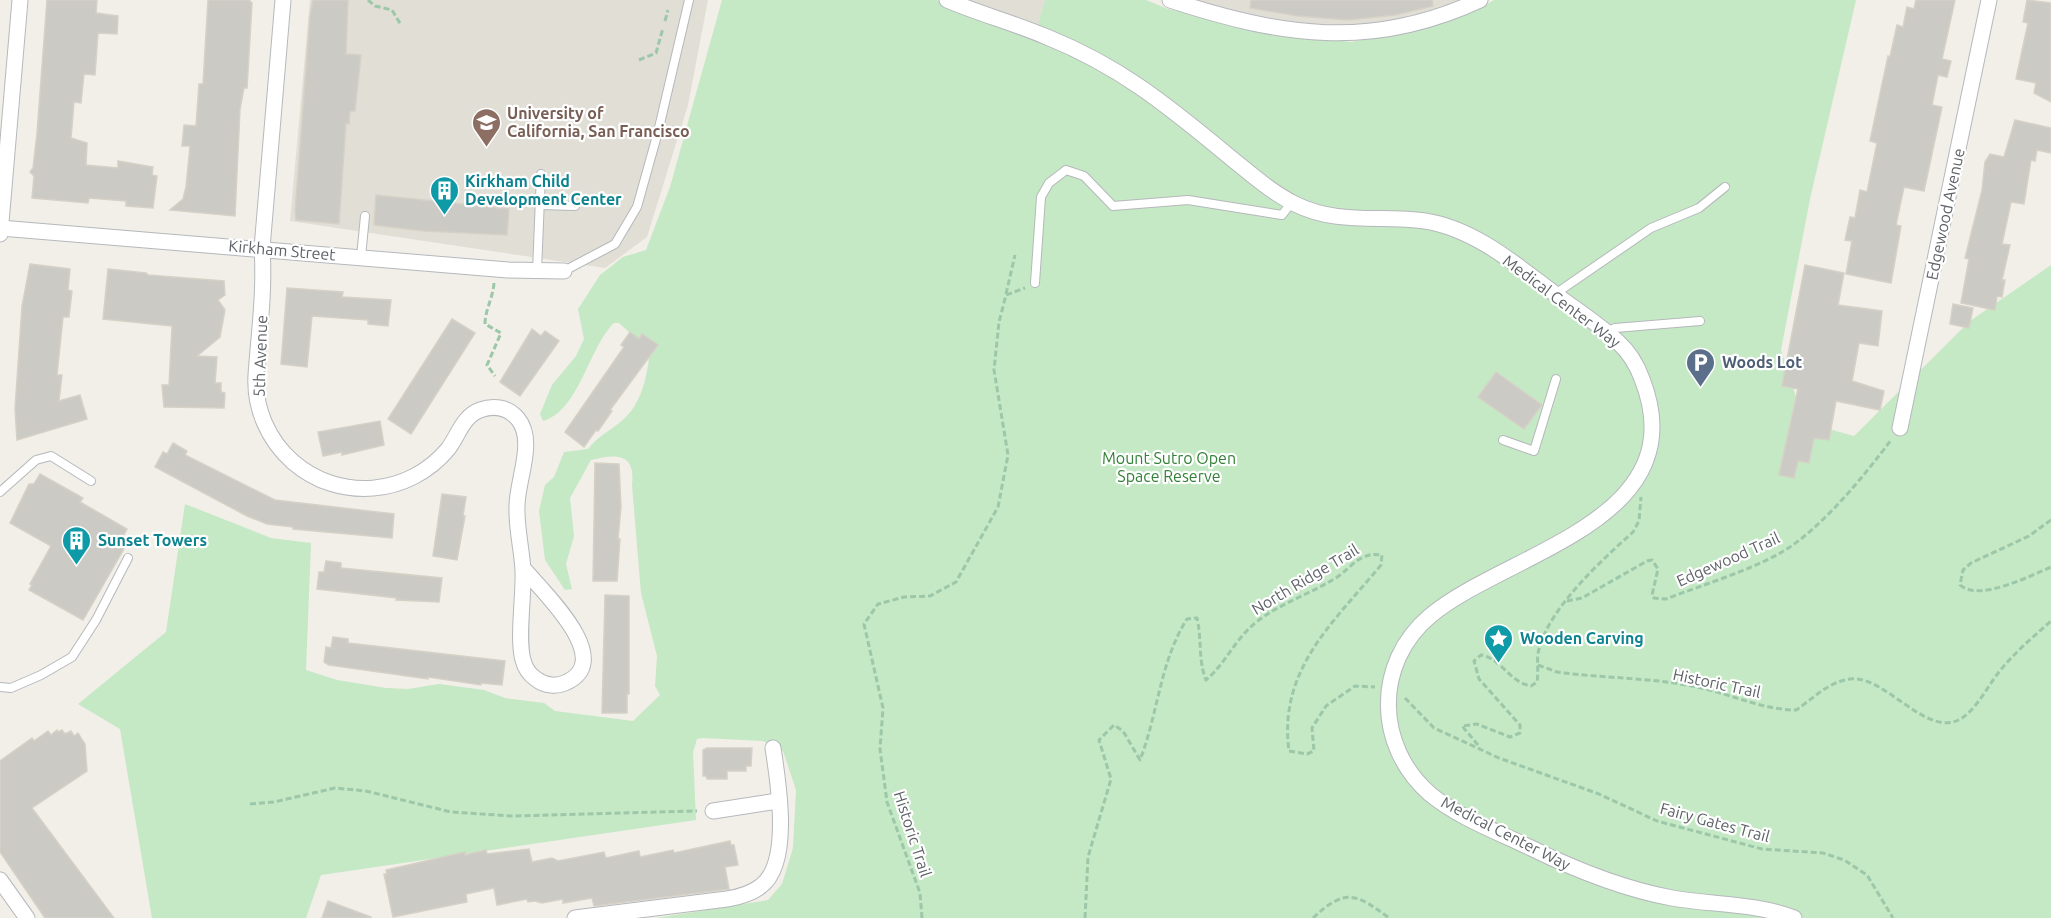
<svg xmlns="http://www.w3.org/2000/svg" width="2051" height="918" viewBox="0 0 2051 918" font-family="Ubuntu,sans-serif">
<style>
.education{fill:#e1ded6}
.green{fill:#c5e8c5}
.building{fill:#cccac5;stroke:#d6d1c6;stroke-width:1.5}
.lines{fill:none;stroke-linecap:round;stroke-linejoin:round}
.lane-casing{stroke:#b5b8bc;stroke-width:10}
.street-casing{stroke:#b5b8bc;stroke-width:17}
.path{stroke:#9cc7a9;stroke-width:3;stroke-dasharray:6 3;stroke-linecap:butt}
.lane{stroke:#fff;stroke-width:8}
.street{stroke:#fff;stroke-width:15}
.labels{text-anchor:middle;stroke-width:4.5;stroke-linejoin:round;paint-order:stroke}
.education-label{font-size:16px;font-weight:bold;fill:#785e54;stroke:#fff;text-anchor:start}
.culture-label{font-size:16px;font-weight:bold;fill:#0d838f;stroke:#fff;text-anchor:start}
.street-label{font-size:16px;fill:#5f6368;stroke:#fff}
.service-label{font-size:16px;font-weight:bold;fill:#4e5e75;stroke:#fff;text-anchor:start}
.park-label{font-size:16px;fill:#348238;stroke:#fff}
</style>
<rect width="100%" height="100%" fill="#f1efe8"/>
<!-- education -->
<g class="education">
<path d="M 310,0 L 708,0 L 688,105 L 647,237 L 605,268 L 290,221 Z"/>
<path d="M 943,0 L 1045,0 L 1034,39 Z"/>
<path d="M 1190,0 L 1478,0 L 1359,33 L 1262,25 Z"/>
</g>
<!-- green -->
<path class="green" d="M 722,0 L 937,0 L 950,8 L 1034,38 L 1045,0 L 1146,0 L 1168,9 L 1308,37 L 1351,42 L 1412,30 L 1478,10 L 1494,0 L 1856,0 L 1810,199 L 1781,350 L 1804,422 L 1854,436 L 1970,321 L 2051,265 L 2051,918 L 656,918 L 768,900 L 782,884 L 793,848 L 796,790 L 783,751 L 763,741 L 703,738 L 697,739 L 693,752 L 696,820 L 321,875 L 306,918 L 152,918 L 120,729 L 78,704 L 166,632 L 185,504 L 271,538 L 311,543 L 306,670 L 337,680 L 386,688 L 408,689 L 439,684 L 484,690 L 505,698 L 544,703 L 555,711 L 633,721 L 660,695 L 655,686 L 657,656 L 641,593 L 632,485 C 636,452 615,454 591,460 L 570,498 L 574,536 L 566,564 L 572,589 L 565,590 L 545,560 L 539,511 L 545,485 L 554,477 L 564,452 L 588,449 C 600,434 612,430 625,418 C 643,400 647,375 650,351 L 619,323 L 614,323 C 589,347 579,411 543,421 L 540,414 L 552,385 L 576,356 L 584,339 L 578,309 L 600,275 L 623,257 L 646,250 L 670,187 Z"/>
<!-- building -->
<g class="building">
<path d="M 47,0 L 97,0 L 96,13 L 118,16 L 117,34 L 98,33 L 95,75 L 84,74 L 81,103 L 74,102 L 71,138 L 87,143 L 86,165 L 118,168 L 118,161 L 153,167 L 152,175 L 157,176 L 153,208 L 126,206 L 126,201 L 89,198 L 88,203 L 32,198 L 34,176 L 30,172 L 33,168 L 37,133 Z"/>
<path d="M 208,0 L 249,0 L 252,3 L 247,88 L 244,88 L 240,109 L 235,216 L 170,210 L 183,199 L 186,187 L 190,146 L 182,146 L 184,125 L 196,126 L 199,84 L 203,84 Z"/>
<path d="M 313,0 L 348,0 L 346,54 L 361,55 L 355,111 L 350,111 L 349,124 L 346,123 L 339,224 L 296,220 L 295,212 L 310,15 Z"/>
<path d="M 1251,0 L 1432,0 L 1433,6 L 1395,15 L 1348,20 L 1298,16 L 1250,8 Z"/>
<path d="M 1916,0 L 1955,0 L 1942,59 L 1951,61 L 1947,77 L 1938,75 L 1932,105 L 1942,107 L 1924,191 L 1904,187 L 1896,225 L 1901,226 L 1891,283 L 1846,274 L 1852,241 L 1845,240 L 1850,217 L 1855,218 L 1860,190 L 1867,192 L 1877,143 L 1870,141 L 1888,56 L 1890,57 L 1897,25 L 1903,27 L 1907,7 L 1914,9 Z"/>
<path d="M 2027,0 L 2051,3 L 2051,102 L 2034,93 L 2036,83 L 2016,79 L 2028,23 L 2023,22 Z"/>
<path d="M 2015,120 L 2051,128 L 2051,153 L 2037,150 L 2035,161 L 2031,160 L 2024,204 L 2011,202 L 2002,244 L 2010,245 L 2002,280 L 2005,280 L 2002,297 L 1997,296 L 1995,310 L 1961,303 L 1969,259 L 1965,258 L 1982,190 L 1985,162 L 1990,154 L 2004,157 Z"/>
<path d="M 376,195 L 509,209 L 507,235 L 424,231 L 374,225 Z"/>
<path d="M 30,264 L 70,269 L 68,290 L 72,291 L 69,317 L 63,317 L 57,375 L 62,375 L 59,401 L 80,395 L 87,419 L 17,440 L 15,409 L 22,306 Z"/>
<path d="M 1805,265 L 1844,273 L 1838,305 L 1882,311 L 1878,346 L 1859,343 L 1852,381 L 1884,391 L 1880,410 L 1836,401 L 1829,440 L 1814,438 L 1809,463 L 1798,461 L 1794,478 L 1779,475 L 1798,389 L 1782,386 Z"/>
<path d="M 108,269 L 146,273 L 148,275 L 224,281 L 225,295 L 218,300 L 225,310 L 220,337 L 197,356 L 217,357 L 215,383 L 221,383 L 221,392 L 225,393 L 224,408 L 164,407 L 162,385 L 169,385 L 172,326 L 103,319 Z"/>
<path d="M 287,288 L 343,292 L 342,297 L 391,300 L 388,326 L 368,324 L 368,320 L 312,316 L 307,367 L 281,364 Z"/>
<path d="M 1953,304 L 1973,308 L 1969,328 L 1950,324 Z"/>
<path d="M 452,319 L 475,333 L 411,434 L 388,419 Z"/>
<path d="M 532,329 L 541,336 L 545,331 L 559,341 L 520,396 L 500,382 Z"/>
<path d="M 630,332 L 639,339 L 642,334 L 658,345 L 610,410 L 612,411 L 598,431 L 596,430 L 584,447 L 565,432 L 624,347 L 621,345 Z"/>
<path d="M 1496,372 L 1542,405 L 1524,429 L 1478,397 Z"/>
<path d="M 380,421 L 384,445 L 342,455 L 342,452 L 323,456 L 318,432 Z"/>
<path d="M 173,443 L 187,451 L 185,455 L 275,500 L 394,514 L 392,538 L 293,529 L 293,527 L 267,524 L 247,516 L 155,467 L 163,452 L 167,454 Z"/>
<path d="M 595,463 L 619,464 L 621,507 L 618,539 L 620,539 L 617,581 L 593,581 Z"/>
<path d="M 40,474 L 83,498 L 80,502 L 127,529 L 119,543 L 125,547 L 83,620 L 29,590 L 32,585 L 30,584 L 51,546 L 10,523 L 29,484 L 34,484 Z"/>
<path d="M 442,494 L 466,497 L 463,516 L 465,516 L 457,560 L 433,556 Z"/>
<path d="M 326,561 L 341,563 L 341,568 L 442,578 L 439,602 L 396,600 L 397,598 L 317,589 L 319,572 L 324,572 Z"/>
<path d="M 605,595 L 629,596 L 629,694 L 627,694 L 627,713 L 602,713 Z"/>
<path d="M 333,637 L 348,639 L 348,643 L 505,661 L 502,685 L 481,683 L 481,685 L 428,677 L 428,679 L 329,665 L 324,662 L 326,647 L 331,648 Z"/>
<path d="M 57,730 L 58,732 L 62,730 L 65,734 L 71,731 L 74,736 L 78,733 L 85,744 L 87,771 L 32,808 L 114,918 L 45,918 L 0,852 L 0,761 L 32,738 L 34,741 L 48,731 L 51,735 Z"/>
<path d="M 707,748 L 752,748 L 751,766 L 746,766 L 746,771 L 727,771 L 727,779 L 707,779 L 706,776 L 703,776 L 703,750 Z"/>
<path d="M 730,841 L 731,845 L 734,845 L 738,865 L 725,867 L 729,889 L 594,906 L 592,898 L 563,903 L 563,899 L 542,903 L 535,901 L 528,902 L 527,899 L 497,905 L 494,888 L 466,894 L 467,902 L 393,917 L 384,874 L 387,874 L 386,870 L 465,852 L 465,855 L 486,850 L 487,854 L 529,849 L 532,862 L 552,858 L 558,861 L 604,852 L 606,858 L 639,851 L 640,857 L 673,850 L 674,853 Z"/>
<path d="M 328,901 L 371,917 L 371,918 L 322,918 Z"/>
</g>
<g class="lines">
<defs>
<g id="lane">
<path d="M 540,205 L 575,206"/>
<path d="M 361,257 L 365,216"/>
<path d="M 537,271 L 541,174"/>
<path d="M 564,271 L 615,244 L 637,207 L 658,132 L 689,0"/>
<path d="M 1035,283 L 1041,197 L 1049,183 L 1066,170 L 1084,176 L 1113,206 L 1188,200 L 1282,215 L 1291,203"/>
<path d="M 1555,294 L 1651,228 L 1699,208 L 1725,187"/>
<path d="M 1606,332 L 1615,328 L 1700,321"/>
<path d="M 1503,440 L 1534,451 L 1556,379"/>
<path d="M 0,492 L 36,460 L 51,456 L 91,481"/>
<path d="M 0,687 L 11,688 L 41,675 L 72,657 L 96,620 L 128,558"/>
</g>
<g id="street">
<path d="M 283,0 L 262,248 C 265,291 259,332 256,375 C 254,408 268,440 293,462 C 339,502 409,496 448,449 C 458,436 463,416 480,410 C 494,405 508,407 518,419 C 536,441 517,480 517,506 C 516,528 522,549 523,571 C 524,596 517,639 523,660 C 525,668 530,675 536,679 C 545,686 557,687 567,682 C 616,659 541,590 523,568"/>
<path d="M 947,0 C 980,14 1014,23 1047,37 C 1079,50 1111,67 1140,87 C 1172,109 1201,133 1231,158 C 1251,174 1271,192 1295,204 C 1337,225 1380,215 1425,221 C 1477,229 1521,269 1562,299 C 1581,313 1601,326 1618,342 C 1629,352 1637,365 1642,379 C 1698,521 1506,552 1430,616 C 1374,663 1375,746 1430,794 C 1459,818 1498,832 1531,848 C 1576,870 1623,889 1672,898 C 1712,905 1756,903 1794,918"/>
<path d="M 1170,0 C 1281,36 1370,51 1480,0"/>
<path d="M 0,228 L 508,270 L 564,271"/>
<path d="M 0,234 L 20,0"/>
<path d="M 1900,428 L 1989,0"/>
<path d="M 713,811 L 778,801"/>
<path d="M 0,880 L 27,918"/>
<path d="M 575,918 L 727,899 C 739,897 751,894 761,886 C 792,863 778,781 773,748"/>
</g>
</defs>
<!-- lane casing -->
<use href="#lane" class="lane-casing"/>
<!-- street casing -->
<use href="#street" class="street-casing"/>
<!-- path -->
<g class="path">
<path d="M 368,0 L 375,6 L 392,10 L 401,25"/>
<path d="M 665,21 L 668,10"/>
<path d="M 639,60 L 656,53 L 663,28"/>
<path d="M 494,283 C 493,298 485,310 485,324 L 501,333 L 487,365 L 495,376"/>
<path d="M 1006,294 L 1015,255"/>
<path d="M 2051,520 L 2029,536 L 1971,563 L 1963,570 L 1960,585 C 1979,602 2030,576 2051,567"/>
<path d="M 1567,601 L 1582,598 L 1647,561 L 1652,560 L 1658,569 L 1652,595 L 1654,598 L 1666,599 C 1702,585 1749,571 1782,552 C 1820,530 1865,475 1891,440"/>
<path d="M 1538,665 L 1557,672 C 1606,679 1658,677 1705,689 C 1735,696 1765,710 1796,710 C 1814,698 1828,682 1850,679 C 1885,674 1928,741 1962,718 C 1978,707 1987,687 1999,672 C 2014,653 2033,637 2051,621"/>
<path d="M 1405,698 L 1434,728 L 1499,758 L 1599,794 L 1657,821 L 1762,849 L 1823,853 L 1844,860 L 1867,875 L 1893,918"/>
<path d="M 1478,745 L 1462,726 L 1477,724 L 1510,737 L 1520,733 L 1520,725 L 1479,679 L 1474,661 L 1481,655 C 1502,659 1509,682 1531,686 L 1537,682 C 1539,671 1536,659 1539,649 C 1550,607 1601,561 1633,532 L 1639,521 L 1641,497"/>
<path d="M 250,804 L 274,802 L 335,788 L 366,791 L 451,812 L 512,816 L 697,811"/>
<path d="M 922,918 L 920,893 L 887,802 L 880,749 L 883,708 L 864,624 L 878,604 L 904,597 L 930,596 L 956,582 L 998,507 L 1008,455 L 994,370 L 999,322 L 1006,295 L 1025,288"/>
<path d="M 1085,918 L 1088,857 L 1111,779 L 1099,740 L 1114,725 L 1123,731 L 1140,760 C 1158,714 1160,661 1187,619 L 1197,618 C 1202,640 1198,660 1206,680 C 1225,664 1234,641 1254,624 C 1278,604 1308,595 1334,579 C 1345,573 1353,561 1364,557 C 1370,554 1375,554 1382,555 L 1381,565 C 1334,622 1278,669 1289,751 L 1307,754 L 1314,751 L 1312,728 L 1326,706 L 1355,686 L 1375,687"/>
<path d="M 1313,918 C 1345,888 1356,893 1389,918"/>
</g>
<!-- lane -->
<use href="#lane" class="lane"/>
<!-- street -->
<use href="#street" class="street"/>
</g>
<!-- icons -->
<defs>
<symbol id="university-pin" viewBox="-11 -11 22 30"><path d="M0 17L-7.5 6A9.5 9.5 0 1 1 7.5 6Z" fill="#8d6e63" stroke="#fff"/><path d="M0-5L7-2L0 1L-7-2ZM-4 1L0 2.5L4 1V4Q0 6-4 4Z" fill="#fff"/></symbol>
<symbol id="building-pin" viewBox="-11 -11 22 30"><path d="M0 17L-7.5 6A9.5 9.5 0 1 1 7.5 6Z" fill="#0f9aa8" stroke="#fff"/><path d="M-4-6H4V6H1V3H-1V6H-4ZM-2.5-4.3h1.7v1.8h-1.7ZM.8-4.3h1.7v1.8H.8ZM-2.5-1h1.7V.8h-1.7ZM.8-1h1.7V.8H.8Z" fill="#fff"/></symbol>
<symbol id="parking-pin" viewBox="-11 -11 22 30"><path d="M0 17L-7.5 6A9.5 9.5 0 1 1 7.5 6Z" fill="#5c6f8a" stroke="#fff"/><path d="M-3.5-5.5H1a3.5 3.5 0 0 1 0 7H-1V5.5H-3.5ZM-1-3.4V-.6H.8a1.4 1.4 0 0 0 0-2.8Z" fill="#fff"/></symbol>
<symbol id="sight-pin" viewBox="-11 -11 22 30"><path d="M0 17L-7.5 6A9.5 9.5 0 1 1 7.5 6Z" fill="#0f9aa8" stroke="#fff"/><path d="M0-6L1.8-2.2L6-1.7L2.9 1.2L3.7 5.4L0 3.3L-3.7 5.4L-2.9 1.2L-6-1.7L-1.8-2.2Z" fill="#fff"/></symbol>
</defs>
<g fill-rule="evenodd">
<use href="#university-pin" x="470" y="106" width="33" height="45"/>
<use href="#building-pin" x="428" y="174" width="33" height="45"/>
<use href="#parking-pin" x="1684" y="346" width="33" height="45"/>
<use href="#building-pin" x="60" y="524" width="33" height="45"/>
<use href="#sight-pin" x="1482" y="622" width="33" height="45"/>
</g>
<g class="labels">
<!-- education labels -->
<g class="education-label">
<text x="507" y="119">University of<tspan x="507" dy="18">California, San Francisco</tspan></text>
</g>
<!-- culture labels -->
<g class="culture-label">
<text x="465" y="187">Kirkham Child<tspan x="465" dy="18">Development Center</tspan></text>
<text x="98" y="546">Sunset Towers</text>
<text x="1520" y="644">Wooden Carving</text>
</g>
<!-- street labels -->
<g class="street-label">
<text transform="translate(1945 214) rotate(-78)" y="6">Edgewood Avenue</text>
<text transform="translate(282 250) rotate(5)" y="6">Kirkham Street</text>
<text transform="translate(1562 301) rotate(37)" y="6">Medical Center Way</text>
<text transform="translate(260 356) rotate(-88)" y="6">5th Avenue</text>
<text transform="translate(1728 559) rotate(-24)" y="6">Edgewood Trail</text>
<text transform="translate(1305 579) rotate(-31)" y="6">North Ridge Trail</text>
<text transform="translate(1717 683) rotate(12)" y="6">Historic Trail</text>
<text transform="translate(1715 822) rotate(15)" y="6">Fairy Gates Trail</text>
<text transform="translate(1506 833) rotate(27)" y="6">Medical Center Way</text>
<text transform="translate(913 834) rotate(72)" y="6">Historic Trail</text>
</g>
<!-- service labels -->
<g class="service-label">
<text x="1722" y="368">Woods Lot</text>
</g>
<!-- park labels -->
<g class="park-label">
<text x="1169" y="464">Mount Sutro Open<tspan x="1169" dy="18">Space Reserve</tspan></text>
</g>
</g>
</svg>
